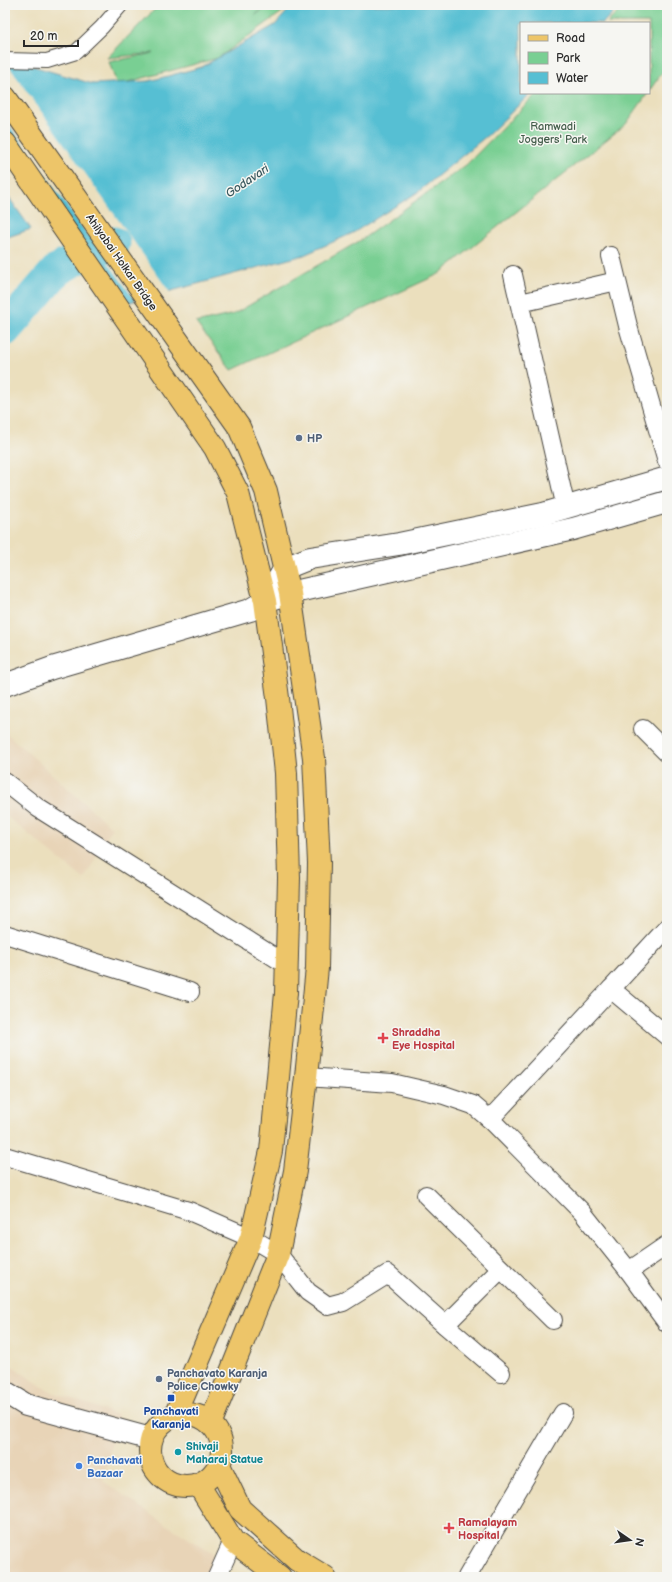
<svg xmlns="http://www.w3.org/2000/svg" width="672" height="1582" viewBox="0 0 672 1582" font-family="'Balsamiq Sans',sans-serif">
<style>
.built{fill:#e8d4b7}
.green{fill:#79cf93;stroke:#527d5f}
.water{fill:#56bfd3;stroke:#40757f}
.pier{fill:#ebdfbd}
.lines{fill:none;stroke-linecap:round;stroke-linejoin:round}
.river{stroke:#56bfd3;stroke-width:33}
.pedestrian-casing{stroke:#484641;stroke-width:16}
.minor-casing{stroke:#484641;stroke-width:20}
.tertiary-casing{stroke:#484641;stroke-width:24}
.primary-casing{stroke:#484641;stroke-width:24}
.pedestrian{stroke:#fff;stroke-width:14}
.minor{stroke:#fff;stroke-width:18}
.tertiary{stroke:#fff;stroke-width:22}
.primary{stroke:#edc569;stroke-width:22}
.service-dot{fill:#5c6f8a;stroke:#f6f6f2;stroke-width:1.5}
.health-dot{fill:#e0444e;stroke:#f6f6f2;stroke-width:1.5}
.transit-dot{fill:#1a4fb4;stroke:#f6f6f2;stroke-width:1.5}
.culture-dot{fill:#0f9aa8;stroke:#f6f6f2;stroke-width:1.5}
.shop-dot{fill:#3f7fe0;stroke:#f6f6f2;stroke-width:1.5}
.labels{text-anchor:middle;stroke-width:3;stroke-linejoin:round;paint-order:stroke}
.park-label{font-size:11px;fill:#425c4a;stroke:#f6f6f2}
.street-label{font-size:11px;fill:#2b2b2b;stroke:#f6f6f2}
.service-label{font-size:11px;font-weight:bold;fill:#4e5e75;stroke:#f6f6f2;text-anchor:start}
.health-label{font-size:11px;font-weight:bold;fill:#be3a42;stroke:#f6f6f2;text-anchor:start}
.transit-label{font-size:11px;font-weight:bold;fill:#164399;stroke:#f6f6f2}
.culture-label{font-size:11px;font-weight:bold;fill:#0d838f;stroke:#f6f6f2;text-anchor:start}
.shop-label{font-size:11px;font-weight:bold;fill:#366cbe;stroke:#f6f6f2;text-anchor:start}
.water-label{font-size:12px;font-style:italic;fill:#38575d;stroke:#f6f6f2}
</style>
<rect width="100%" height="100%" fill="#f6f6f2"/>
<filter id="ink" filterUnits="userSpaceOnUse"><feTurbulence type="fractalNoise" baseFrequency=".025" numOctaves="2"/><feDisplacementMap in="SourceGraphic" scale="8" xChannelSelector="R" yChannelSelector="G"/><feConvolveMatrix kernelMatrix="1 2 1 2 8 2 1 2 1" color-interpolation-filters="sRGB"/></filter>
<filter id="wash" filterUnits="userSpaceOnUse"><feTurbulence type="fractalNoise" baseFrequency=".012" numOctaves="4" result="noise"/><feDisplacementMap in="SourceGraphic" scale="16" xChannelSelector="R" yChannelSelector="G"/><feGaussianBlur stdDeviation="0.9" result="paint"/><feColorMatrix in="noise" values="0 0 0 0 0 0 0 0 0 0 0 0 0 0 0 0 0 1.4 0 .05"/><feComposite in="paint" operator="in"/></filter>
<g filter="url(#wash)">
<rect width="100%" height="100%" fill="#ebdfbd"/>
<!-- built -->
<g class="built">
<path d="M 5,732 L 112,828 L 84,879 L 5,815 Z"/>
<path d="M 5,1361 L 47,1390 L 118,1415 L 103,1481 L 167,1525 L 215,1555 L 205,1577 L 5,1577 Z"/>
</g>
<!-- green -->
<g class="green">
<path d="M 159,5 L 266,5 L 267,7 L 255,15 L 271,5 L 292,5 L 218,58 L 117,85 L 109,62 L 154,53 L 107,58 Z"/>
<path d="M 625,5 L 667,5 L 667,66 L 649,91 L 649,23 L 607,23 Z"/>
<path d="M 537,93 L 648,93 L 626,124 L 439,274 L 232,370 L 196,323 L 234,314 L 361,240 L 466,165 Z"/>
</g>
<!-- water -->
<g class="water">
<path d="M 293,5 L 620,5 L 603,23 L 521,23 L 521,93 L 531,93 L 489,134 L 418,192 L 353,233 L 304,255 L 112,307 L 5,155 L 5,64 L 29,65 L 93,84 L 149,81 L 202,67 L 275,25 Z"/>
<path d="M 5,192 L 31,229 L 5,238 Z"/>
</g>
<!-- pier -->
<path class="pier" d="M 5,62 L 6,62 L 171,294 L 137,303 L 5,119 Z"/>
<g class="lines">
<!-- river -->
<path class="river" d="M 5,330 L 57,270 L 78,258 L 114,243"/>
</g>
</g>
<g filter="url(#ink)">
<g class="lines">
<defs>
<path id="pedestrian" d="M 5,60 L 47,61 L 76,52 L 102,27 L 121,5"/>
<g id="minor">
<path d="M 611,256 L 628,326 L 667,461"/>
<path d="M 513,275 L 566,508"/>
<path d="M 520,303 L 617,281"/>
<path d="M 643,729 L 667,753"/>
<path d="M 5,782 L 38,808 L 287,965"/>
<path d="M 5,934 L 190,992"/>
<path d="M 611,989 L 667,928"/>
<path d="M 306,1077 L 392,1083 L 444,1095 L 473,1105 L 493,1122 L 582,1212 L 629,1271 L 667,1323"/>
<path d="M 490,1119 L 611,989 L 667,1036"/>
<path d="M 5,1156 L 189,1211 L 251,1238 L 278,1254 L 308,1292 L 328,1306 L 343,1302 L 388,1274 L 445,1325 L 501,1373"/>
<path d="M 426,1195 L 553,1320"/>
<path d="M 629,1271 L 667,1245"/>
<path d="M 445,1325 L 501,1269"/>
<path d="M 217,1577 L 233,1541"/>
<path d="M 467,1577 L 563,1413"/>
</g>
<g id="tertiary">
<path d="M 275,585 L 285,568 L 310,558 L 399,544 L 543,514 L 667,478"/>
<path d="M 5,685 L 52,668 L 250,610 L 265,601 L 290,593 L 573,529 L 667,502"/>
<path d="M 5,1392 L 26,1405 L 151,1439"/>
</g>
<g id="primary">
<path d="M 5,97 L 239,427 L 266,491 L 290,593 L 314,758 L 319,863 L 317,968 L 306,1077 L 295,1171 L 278,1254 L 211,1422"/>
<path d="M 5,143 L 215,448 L 238,493 L 265,601 L 278,698 L 286,773 L 289,878 L 286,993 L 271,1151 L 251,1238 L 175,1416"/>
<circle cx="186" cy="1450" r="36"/>
<path d="M 219,1465 L 240,1509 L 297,1560 L 325,1577"/>
<path d="M 198,1484 L 233,1541 L 280,1577"/>
</g>
</defs>
<!-- pedestrian casing -->
<use href="#pedestrian" class="pedestrian-casing"/>
<!-- minor casing -->
<use href="#minor" class="minor-casing"/>
<!-- tertiary casing -->
<use href="#tertiary" class="tertiary-casing"/>
<!-- primary casing -->
<use href="#primary" class="primary-casing"/>
<!-- pedestrian -->
<use href="#pedestrian" class="pedestrian"/>
<!-- minor -->
<use href="#minor" class="minor"/>
<!-- tertiary -->
<use href="#tertiary" class="tertiary"/>
<!-- primary -->
<use href="#primary" class="primary"/>
</g>
</g>
<!-- markers -->
<g class="service-dot">
<circle cx="299" cy="438" r="4"/>
<circle cx="159" cy="1379" r="4"/>
</g>
<g class="health-dot">
<path d="M381 1032h4v4h4v4h-4v4h-4v-4h-4v-4h4z"/>
<path d="M447 1522h4v4h4v4h-4v4h-4v-4h-4v-4h4z"/>
</g>
<rect class="transit-dot" x="167" y="1394" width="8" height="8" rx="2"/>
<circle class="culture-dot" cx="178" cy="1452" r="4"/>
<circle class="shop-dot" cx="79" cy="1466" r="4"/>
<g class="labels">
<!-- park labels -->
<g class="park-label">
<text x="553" y="130">Ramwadi<tspan x="553" dy="13">Joggers' Park</tspan></text>
</g>
<!-- street labels -->
<g class="street-label">
<text transform="translate(122 262) rotate(55)" y="4">Ahilyabai Holkar Bridge</text>
</g>
<!-- service labels -->
<g class="service-label">
<text x="307" y="442">HP</text>
<text x="167" y="1377">Panchavato Karanja<tspan x="167" dy="13">Police Chowky</tspan></text>
</g>
<!-- health labels -->
<g class="health-label">
<text x="392" y="1036">Shraddha<tspan x="392" dy="13">Eye Hospital</tspan></text>
<text x="458" y="1526">Ramalayam<tspan x="458" dy="13">Hospital</tspan></text>
</g>
<!-- transit labels -->
<g class="transit-label">
<text x="171" y="1415">Panchavati<tspan x="171" dy="13">Karanja</tspan></text>
</g>
<!-- culture labels -->
<g class="culture-label">
<text x="186" y="1450">Shivaji<tspan x="186" dy="13">Maharaj Statue</tspan></text>
</g>
<!-- shop labels -->
<g class="shop-label">
<text x="87" y="1464">Panchavati<tspan x="87" dy="13">Bazaar</tspan></text>
</g>
<!-- water labels -->
<g class="water-label">
<text transform="translate(247 181) rotate(-34)" y="4">Godavari</text>
</g>
</g>
<!-- margin -->
<rect width="672" height="1582" fill="none" stroke="#f6f6f2" stroke-width="20"/>
<!-- legend -->
<rect x="520" y="22" width="130" height="72" fill="#f6f6f2" stroke="#a5a5a2"/>
<rect x="528" y="35" width="20" height="6" fill="#edc569" stroke="#a5a5a2"/>
<text x="556" y="42" font-size="12" fill="#2b2b2b">Road</text>
<rect x="528" y="52" width="20" height="12" fill="#79cf93" stroke="#a5a5a2"/>
<text x="556" y="62" font-size="12" fill="#2b2b2b">Park</text>
<rect x="528" y="72" width="20" height="12" fill="#56bfd3" stroke="#a5a5a2"/>
<text x="556" y="82" font-size="12" fill="#2b2b2b">Water</text>
<!-- north arrow -->
<g transform="translate(630 1540) rotate(103)" stroke="#f6f6f2" stroke-width="3" paint-order="stroke">
<path d="M0-3L7 15L0 10L-7 15Z" fill="#2b2b2b"/>
<text y="-6" font-size="11" font-weight="bold" text-anchor="middle" fill="#2b2b2b">N</text>
</g>
<!-- scale -->
<path d="M24 40v6h54v-6" fill="none" stroke="#2b2b2b" stroke-width="2"/>
<text x="30" y="40" font-size="12" fill="#2b2b2b" stroke="#f6f6f2" stroke-width="3" paint-order="stroke">20 m</text>
</svg>
